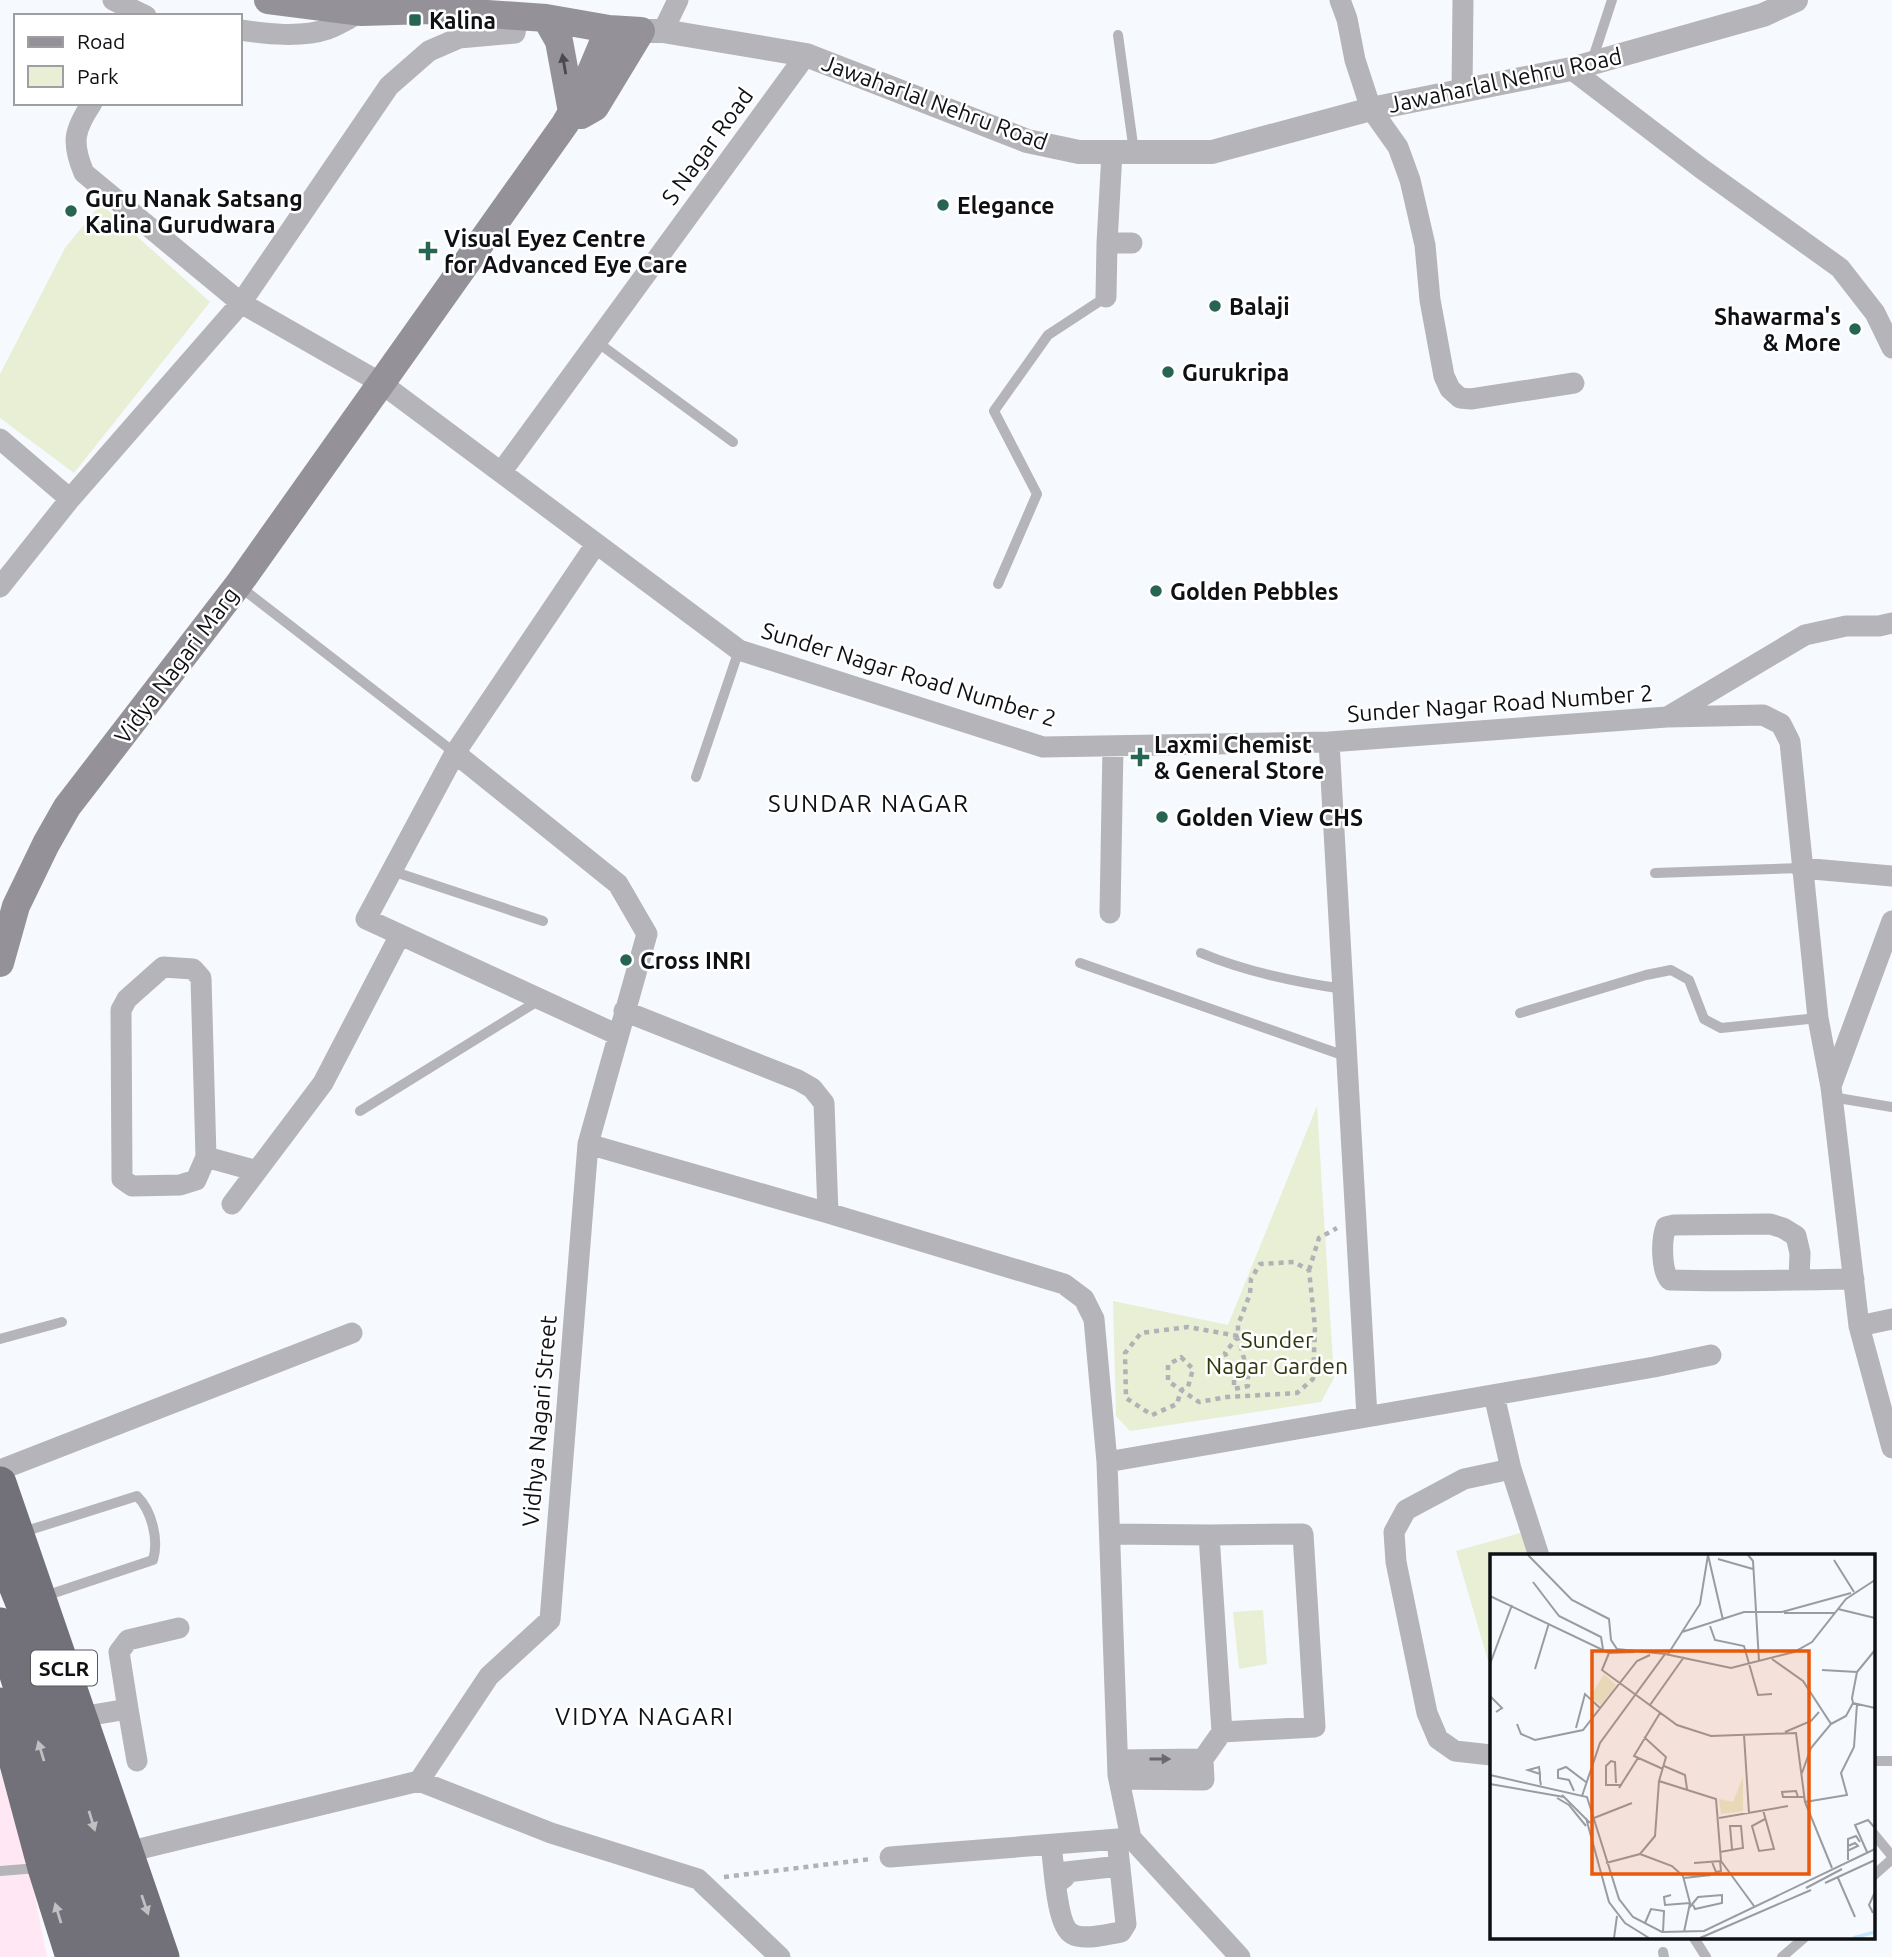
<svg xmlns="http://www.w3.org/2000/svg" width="1892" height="1957" viewBox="0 0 1892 1957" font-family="Ubuntu,sans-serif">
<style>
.education{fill:#ffe7f3}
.green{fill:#e8efd5}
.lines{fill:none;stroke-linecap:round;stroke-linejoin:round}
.path{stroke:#b0b2b6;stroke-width:4.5;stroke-dasharray:5 5;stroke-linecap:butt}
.service{stroke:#b5b4b8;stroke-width:10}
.minor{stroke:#b5b4b8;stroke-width:21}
.tertiary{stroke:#b5b4b8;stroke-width:24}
.secondary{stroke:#949298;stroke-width:28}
.trunk{stroke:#727078;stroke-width:33}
.trunk-bridge{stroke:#727078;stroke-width:33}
.oneway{fill:#4b4a4f}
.oneway2{fill:#c0bfc2}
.oneway3{fill:#6a6a6e}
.poi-dot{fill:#276552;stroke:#fff;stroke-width:2.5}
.labels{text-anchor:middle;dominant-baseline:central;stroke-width:5;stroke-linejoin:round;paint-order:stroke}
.shield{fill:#fff;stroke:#57585a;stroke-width:2}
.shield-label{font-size:21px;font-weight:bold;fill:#0f1013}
.poi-label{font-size:23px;font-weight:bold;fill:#0f1013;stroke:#fff;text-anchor:start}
.street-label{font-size:23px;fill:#0f1013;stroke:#fff}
.park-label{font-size:23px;fill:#30370d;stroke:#fff}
.neighbourhood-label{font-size:24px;letter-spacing:2px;fill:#0f1013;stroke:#fff}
.inset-river{fill:none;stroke:#c5e6ff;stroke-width:3.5}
.inset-road{fill:none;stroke:#9a9ca0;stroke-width:2}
.view{fill:#e8590c;fill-opacity:0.15;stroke:#e8590c;stroke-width:3.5}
.inset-edge{fill:none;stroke:#0f1013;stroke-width:3.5}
</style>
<rect width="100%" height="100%" fill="#f6f9fe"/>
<path class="education" d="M0,1771L29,1868L47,1957H0Z"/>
<path class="green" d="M101,204L210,302L74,473L0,418V374L65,248Z
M1317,1106L1334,1378L1321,1402L1130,1431L1116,1416L1113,1301L1228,1325Z
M1524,1532L1531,1556H1491V1671L1456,1551Z
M1263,1610L1267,1664L1239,1669L1233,1612Z"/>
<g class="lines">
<path class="path" d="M1309,1270L1319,1238L1337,1228
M1238,1336L1188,1327L1141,1333L1125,1353L1126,1398L1152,1415L1177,1404L1181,1390L1199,1402L1227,1397L1297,1393L1313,1379L1315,1327L1309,1270L1294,1262L1260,1264L1251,1279L1250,1294L1238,1325V1336L1248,1374V1386L1234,1389V1375L1225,1353L1238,1336
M1181,1357L1193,1369L1188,1387L1181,1390L1168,1381V1365Z
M724,1877L871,1859"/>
<path class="service" d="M1118,35L1134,152
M1592,61L1612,0
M597,342L733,442
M998,584L1037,494L994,411L1048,335L1106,297
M239,586L455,753
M696,777L739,650
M392,871L543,921
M1655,873L1801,868
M1201,953C1246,972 1295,982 1344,989
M1080,963L1348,1057
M1520,1013L1646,975L1671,970L1689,980L1704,1019L1721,1028L1818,1018
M1832,1097L1892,1107
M360,1111L541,999
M0,1339L62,1322
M20,1533L137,1496C152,1511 159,1540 153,1560L42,1597
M1873,1761H1892
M1873,1833L1892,1856
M0,1871L38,1868
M1873,1876L1892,1859
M1694,1938L1706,1957
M1663,1952L1664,1957
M1782,1957L1804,1938"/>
<path class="minor" d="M113,0L146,16
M1340,0L1347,19L1355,60L1371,109L1398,147L1410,180L1425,245L1430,300L1444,376L1450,389L1460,398L1471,399L1574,383
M240,30C267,34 301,38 328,29C339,25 351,17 362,12
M663,31L678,0
M1571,69L1702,169L1840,268L1875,313L1892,348
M1462,91L1463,0
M92,103C74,130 71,142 84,173L241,303L381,383L739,650L1043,747L1329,742L1667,717L1763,715L1781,724L1790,742L1818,1018L1831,1087L1859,1326L1892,1448
M1107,243L1112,152
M1106,297L1107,243H1132
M0,439L70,499
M502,471L806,55
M596,544L455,753L366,919L618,1035
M0,587L70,499L241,303L389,86L429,51L459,38L515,33L518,16
M1669,716L1805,635L1846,626H1879L1892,623
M1329,742L1367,1417
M455,753L618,884L647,934L588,1144L828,1213L1064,1284L1084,1299L1094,1319L1107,1462L1118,1775L1131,1838L1240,1957
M1801,868L1892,876
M1110,913L1113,746
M624,1011L798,1080L812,1088L824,1103L828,1213
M1831,1086L1892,921
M206,1157L201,978L193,969L163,967L127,999L121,1010L122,1179L132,1186L180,1185L196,1180L206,1157L257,1171
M232,1204L323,1083L400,935
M1799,1280L1800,1253L1796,1236L1783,1228L1770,1224L1674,1225L1666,1227C1661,1240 1661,1271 1670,1280C1731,1282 1792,1280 1854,1279
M1859,1326L1892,1319
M1494,1395L1511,1469L1539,1556
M1107,1462L1654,1367L1711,1355
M0,1470L352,1333
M1110,1534L1209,1535
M128,1709L137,1761
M80,1717L128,1709L119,1652L128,1640L179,1628
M1491,1755L1455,1751L1438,1739L1427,1713L1396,1562L1394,1532L1406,1510L1464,1479L1511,1469
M1118,1760L1203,1759
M1119,1779L1204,1780L1203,1759L1222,1732L1315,1727L1303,1534L1209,1535L1222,1732
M419,1781L551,1833L698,1879L780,1957
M1051,1845C1054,1863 1056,1926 1072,1934C1085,1941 1107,1934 1121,1932L1126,1924L1117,1840
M115,1855L419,1781L489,1676L550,1620L588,1144
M890,1857L1131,1838
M1056,1884L1065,1877L1066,1872L1120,1866"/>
<path class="tertiary" d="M641,31H663L806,55L1027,141L1079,152H1212L1371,109L1571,69L1763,15L1796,0"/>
<path class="secondary" d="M268,0L362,12L429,10L546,18L609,29L641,31L595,107L581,115
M546,18L559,41L572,112
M0,963L16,906L46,844L67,807L238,585L565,124L580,98L609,29"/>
<path class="trunk" d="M0,1483L163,1957
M0,1704L44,1868L72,1957"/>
<path class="trunk-bridge" d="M0,1548L33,1631L134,1957
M0,1624L104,1957"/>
</g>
<defs><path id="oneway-solid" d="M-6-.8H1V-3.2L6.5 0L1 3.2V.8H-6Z" transform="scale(1.75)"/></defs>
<use class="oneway" href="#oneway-solid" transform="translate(564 64) rotate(-100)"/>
<g class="oneway2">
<use href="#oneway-solid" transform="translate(41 1751) rotate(-107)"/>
<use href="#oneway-solid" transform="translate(92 1821) rotate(73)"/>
<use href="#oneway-solid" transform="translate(145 1905) rotate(71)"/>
<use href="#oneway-solid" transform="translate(58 1913) rotate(-107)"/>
</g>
<use class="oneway3" href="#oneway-solid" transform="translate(1160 1759)"/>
<g class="poi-dot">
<rect x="408" y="13" width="14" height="14" rx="3.5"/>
<circle cx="943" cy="205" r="7"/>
<circle cx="71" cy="211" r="7"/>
<path d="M424.5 240.5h7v7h7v7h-7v7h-7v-7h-7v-7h7z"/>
<circle cx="1215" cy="306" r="7"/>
<circle cx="1855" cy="329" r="7"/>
<circle cx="1168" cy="372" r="7"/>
<circle cx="1156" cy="591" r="7"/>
<path d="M1136.5 746.5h7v7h7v7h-7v7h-7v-7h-7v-7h7z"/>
<circle cx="1162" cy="817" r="7"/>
<circle cx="626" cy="960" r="7"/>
</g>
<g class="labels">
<rect class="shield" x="31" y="1650.5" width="66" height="35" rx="5"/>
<g class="shield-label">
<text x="64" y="1668">SCLR</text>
</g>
<g class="poi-label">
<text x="429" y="20">Kalina</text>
<text x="85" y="198">Guru Nanak Satsang<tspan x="85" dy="26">Kalina Gurudwara</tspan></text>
<text x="957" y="205">Elegance</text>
<text x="444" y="238">Visual Eyez Centre<tspan x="444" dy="26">for Advanced Eye Care</tspan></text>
<text x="1229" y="306">Balaji</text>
<text x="1841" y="316" text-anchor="end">Shawarma's<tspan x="1841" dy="26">&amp; More</tspan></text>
<text x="1182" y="372">Gurukripa</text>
<text x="1170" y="591">Golden Pebbles</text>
<text x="1154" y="744">Laxmi Chemist<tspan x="1154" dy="26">&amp; General Store</tspan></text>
<text x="1176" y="817">Golden View CHS</text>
<text x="640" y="960">Cross INRI</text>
</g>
<g class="street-label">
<text transform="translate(1505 80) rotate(-12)">Jawaharlal Nehru Road</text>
<text transform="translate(935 102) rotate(20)">Jawaharlal Nehru Road</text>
<text transform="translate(707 146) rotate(-54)">S Nagar Road</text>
<text transform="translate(176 665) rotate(-53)">Vidya Nagari Marg</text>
<text transform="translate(909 674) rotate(17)">Sunder Nagar Road Number 2</text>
<text transform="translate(1500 703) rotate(-4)">Sunder Nagar Road Number 2</text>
<text transform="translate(539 1421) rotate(-85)">Vidhya Nagari Street</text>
</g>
<g class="park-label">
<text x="1277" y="1339">Sunder<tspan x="1277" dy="26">Nagar Garden</tspan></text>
</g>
<g class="neighbourhood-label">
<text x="869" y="803">SUNDAR NAGAR</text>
<text x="645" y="1716">VIDYA NAGARI</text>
</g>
</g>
<g transform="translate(1490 1554)">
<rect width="385" height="385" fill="#f6f9fe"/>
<path d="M114,120L126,131L111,151L100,143ZM253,223V257L231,260L229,245L243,248Z" fill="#e8efd5"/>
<path class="inset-river" d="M363,384L385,378"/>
<path class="inset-road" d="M38,1L82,46L119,65L121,86L127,95L175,100L110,189L92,242M218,1L233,66M258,1L263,7L269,107M228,5L263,15M344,6L364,38M43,28L69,62L111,83L113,95M0,42L119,99L144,98M348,55L385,64M294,59H345M220,72L225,86L254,92L268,141L282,140M192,78L254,58H292L361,39M385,96L367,118L362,144L363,149L385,154M119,99L112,116L187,171L221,182L306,179L315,248L342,314M175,100L241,114L304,98L322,88L356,45L385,26M178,100L210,50L218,1M282,105L313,127L341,170L321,194L312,219M0,110L22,51M45,115L59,69M332,116L367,118M0,142L12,154L6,158M160,151L194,103M170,159L144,202L173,215M27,170L31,180L45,186L93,176L147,107L160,101M341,170L356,162L363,149M86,174L95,140L110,154M295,178L321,167L329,158M254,181L259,259M154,183L176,203L169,227L226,245L231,307L264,352M174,212L195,221L197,235M50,220L38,216L49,213L50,220V226L51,231M0,221L97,243L129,345L143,363L172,378L214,377L385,295M126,229L125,208L121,207L116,212V231H132M0,230L74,243M129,234L148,204M84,237L79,226L68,224V216L76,213L96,228M72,241L100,269M308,243L306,237L292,238L293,243H314M67,244L79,251L96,272M315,248L357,241L351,219L364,193L367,150M273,256L284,295L269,297L262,272L275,265M96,264L119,348L135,369L159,384M104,264L142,249M229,264L298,252M357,297L368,292L365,289L358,292M230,298L253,294L251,272H240L242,295M377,298L365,271L378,266L385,274M150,300L182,312L193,322L200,349L194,378M358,306V285L366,282L370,288M222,308L226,318L231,317L230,307M116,309L150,300L165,282L169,227M204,309L231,307M194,324L221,321M348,324L365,363M335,329L385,306M316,334L352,315M181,341L174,343L175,351L200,349M199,354L208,343L232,341V349L205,355L203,351M383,359L379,351L385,338M155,369L161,355L174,357L173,378M124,384L127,362M210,384L321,336"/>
<path class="view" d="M102,97H319V320H102Z"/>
<rect width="385" height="385" class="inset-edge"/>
</g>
<rect x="14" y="14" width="228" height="91" fill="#ffffff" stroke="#9f9fa1" stroke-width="2"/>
<rect x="28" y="37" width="35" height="10" fill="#949298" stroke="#9f9fa1" stroke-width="2"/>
<text x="77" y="49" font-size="21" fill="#0f1013">Road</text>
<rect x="28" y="66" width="35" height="21" fill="#e8efd5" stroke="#9f9fa1" stroke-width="2"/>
<text x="77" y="84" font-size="21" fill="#0f1013">Park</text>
</svg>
